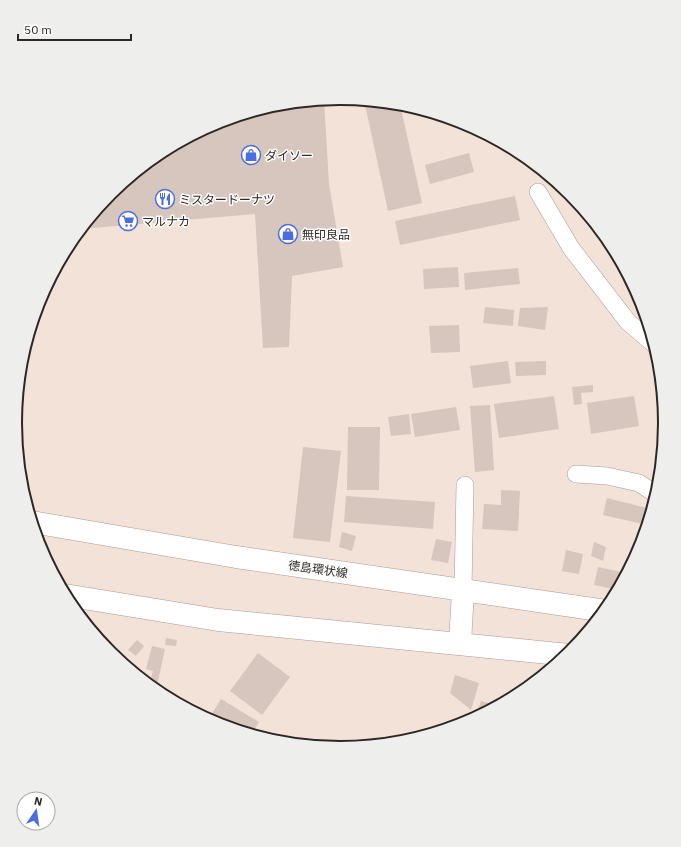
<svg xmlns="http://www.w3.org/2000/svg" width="681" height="847" viewBox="0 0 681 847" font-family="'IBM Plex Sans','Noto Sans JP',sans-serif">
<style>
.building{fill:#d6c6bd}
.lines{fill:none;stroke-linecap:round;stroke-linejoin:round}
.minor-casing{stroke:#aa9a91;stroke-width:18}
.primary-casing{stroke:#aa9a91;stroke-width:23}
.minor{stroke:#fff;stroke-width:17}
.primary{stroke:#fff;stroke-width:22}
.labels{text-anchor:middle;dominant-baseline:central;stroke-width:3;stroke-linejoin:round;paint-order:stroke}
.poi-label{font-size:12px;fill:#2e2824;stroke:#fff;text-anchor:start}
.street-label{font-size:12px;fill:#2e2824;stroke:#fff}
.rim{fill:none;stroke:#2e2824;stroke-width:2}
</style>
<rect width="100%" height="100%" fill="#f3e2d8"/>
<path class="building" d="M324,100L329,184L343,267L292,276L289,347L263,348L255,214L81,229L111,193L160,153L216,123L277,104Z
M364,100L400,104L422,203L388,211Z
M469,153L474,172L430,184L425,165Z
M515,196L520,220L400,245L395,221Z
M458,267L459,287L424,289L423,269Z
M518,268L520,284L465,290L464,273Z
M629,279H631L639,294L632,295Z
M485,307L514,310L513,326L483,323Z
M548,307L545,330L518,326L520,308Z
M459,325L460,352L431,353L429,326Z
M508,361L511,383L473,388L470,366Z
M546,361V375L516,376L515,362Z
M593,385V392L581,393L582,404L574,405L572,387Z
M554,396L559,429L499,438L494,404Z
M634,396L639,426L591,434L587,403Z
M490,405L494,470L475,472L470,406Z
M456,407L460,430L415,437L411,414Z
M409,414L411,434L391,436L388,417Z
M348,427H380L379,490H347Z
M303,447L341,451L330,542L293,538Z
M501,490L520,491L518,531L482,529L484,504L501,505Z
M346,496L435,502L433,529L344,522Z
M607,498L651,509L647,525L603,515Z
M342,532L356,536L352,551L339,547Z
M436,539L452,542L448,563L431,560Z
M594,542L606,547L603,561L591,556Z
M566,550L583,554L579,574L562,571Z
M598,567L621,572L618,590L594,585Z
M166,638L177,640L176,646L165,645Z
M137,640L144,646L136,656L128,650Z
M152,646L165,649L157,686L151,678L153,671L146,669Z
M258,653L290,677L262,715L230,691Z
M455,675L479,683L471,710L450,693Z
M526,685L531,686L524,692Z
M221,699L259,722L251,735L208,720Z
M481,701L500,706L479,717L476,715Z"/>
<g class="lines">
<g class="minor-casing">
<path id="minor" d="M538,192L571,248L628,322L655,345
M576,474L607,476L639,483L657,495
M463,591L465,485"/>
</g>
<g class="primary-casing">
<path id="primary" d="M32,522L236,557L606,611
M65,595L218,620L569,655
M460,643L463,591"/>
</g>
<use href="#minor" class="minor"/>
<use href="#primary" class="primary"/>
</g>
<defs>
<g id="shop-ring" transform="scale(1)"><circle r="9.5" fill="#fff" stroke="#4c6de1" stroke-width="1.5"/><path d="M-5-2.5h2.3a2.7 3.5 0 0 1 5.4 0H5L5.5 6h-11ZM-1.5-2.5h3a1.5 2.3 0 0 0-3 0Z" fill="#4c6de1"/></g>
<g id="restaurant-ring" transform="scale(1)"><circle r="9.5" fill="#fff" stroke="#4c6de1" stroke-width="1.5"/><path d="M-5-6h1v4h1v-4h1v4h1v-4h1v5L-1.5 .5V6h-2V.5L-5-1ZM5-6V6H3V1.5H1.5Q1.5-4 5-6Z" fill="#4c6de1"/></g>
<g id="supermarket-ring" transform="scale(1)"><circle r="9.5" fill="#fff" stroke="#4c6de1" stroke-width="1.5"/><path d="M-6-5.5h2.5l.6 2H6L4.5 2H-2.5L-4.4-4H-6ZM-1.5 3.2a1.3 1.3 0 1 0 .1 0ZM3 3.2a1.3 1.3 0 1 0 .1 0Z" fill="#4c6de1"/></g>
</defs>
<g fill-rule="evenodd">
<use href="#shop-ring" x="251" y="155"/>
<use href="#restaurant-ring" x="165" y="199"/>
<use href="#supermarket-ring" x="128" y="221"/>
<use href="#shop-ring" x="288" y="234"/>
</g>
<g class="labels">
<g class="poi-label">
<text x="265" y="155">ダイソー</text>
<text x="179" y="199">ミスタードーナツ</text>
<text x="142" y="221">マルナカ</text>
<text x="302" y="234">無印良品</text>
</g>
<g class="street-label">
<text transform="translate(318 569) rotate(8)">徳島環状線</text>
</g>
</g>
<path d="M0 0H681V847H0ZM22 423a318 318 0 1 1 636 0a318 318 0 1 1-636 0Z" fill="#eeeeed" fill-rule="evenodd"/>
<path class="rim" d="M22 423a318 318 0 1 1 636 0a318 318 0 1 1-636 0Z"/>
<g transform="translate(36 811) rotate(13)"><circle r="19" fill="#ffffff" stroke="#aba9a7"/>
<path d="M0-3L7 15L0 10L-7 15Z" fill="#4c6de1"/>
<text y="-6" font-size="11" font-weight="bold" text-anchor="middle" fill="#2e2824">N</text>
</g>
<path d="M18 34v6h113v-6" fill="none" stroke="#2e2824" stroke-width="2"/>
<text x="24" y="34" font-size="12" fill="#2e2824" stroke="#ffffff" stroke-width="3" paint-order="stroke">50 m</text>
</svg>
